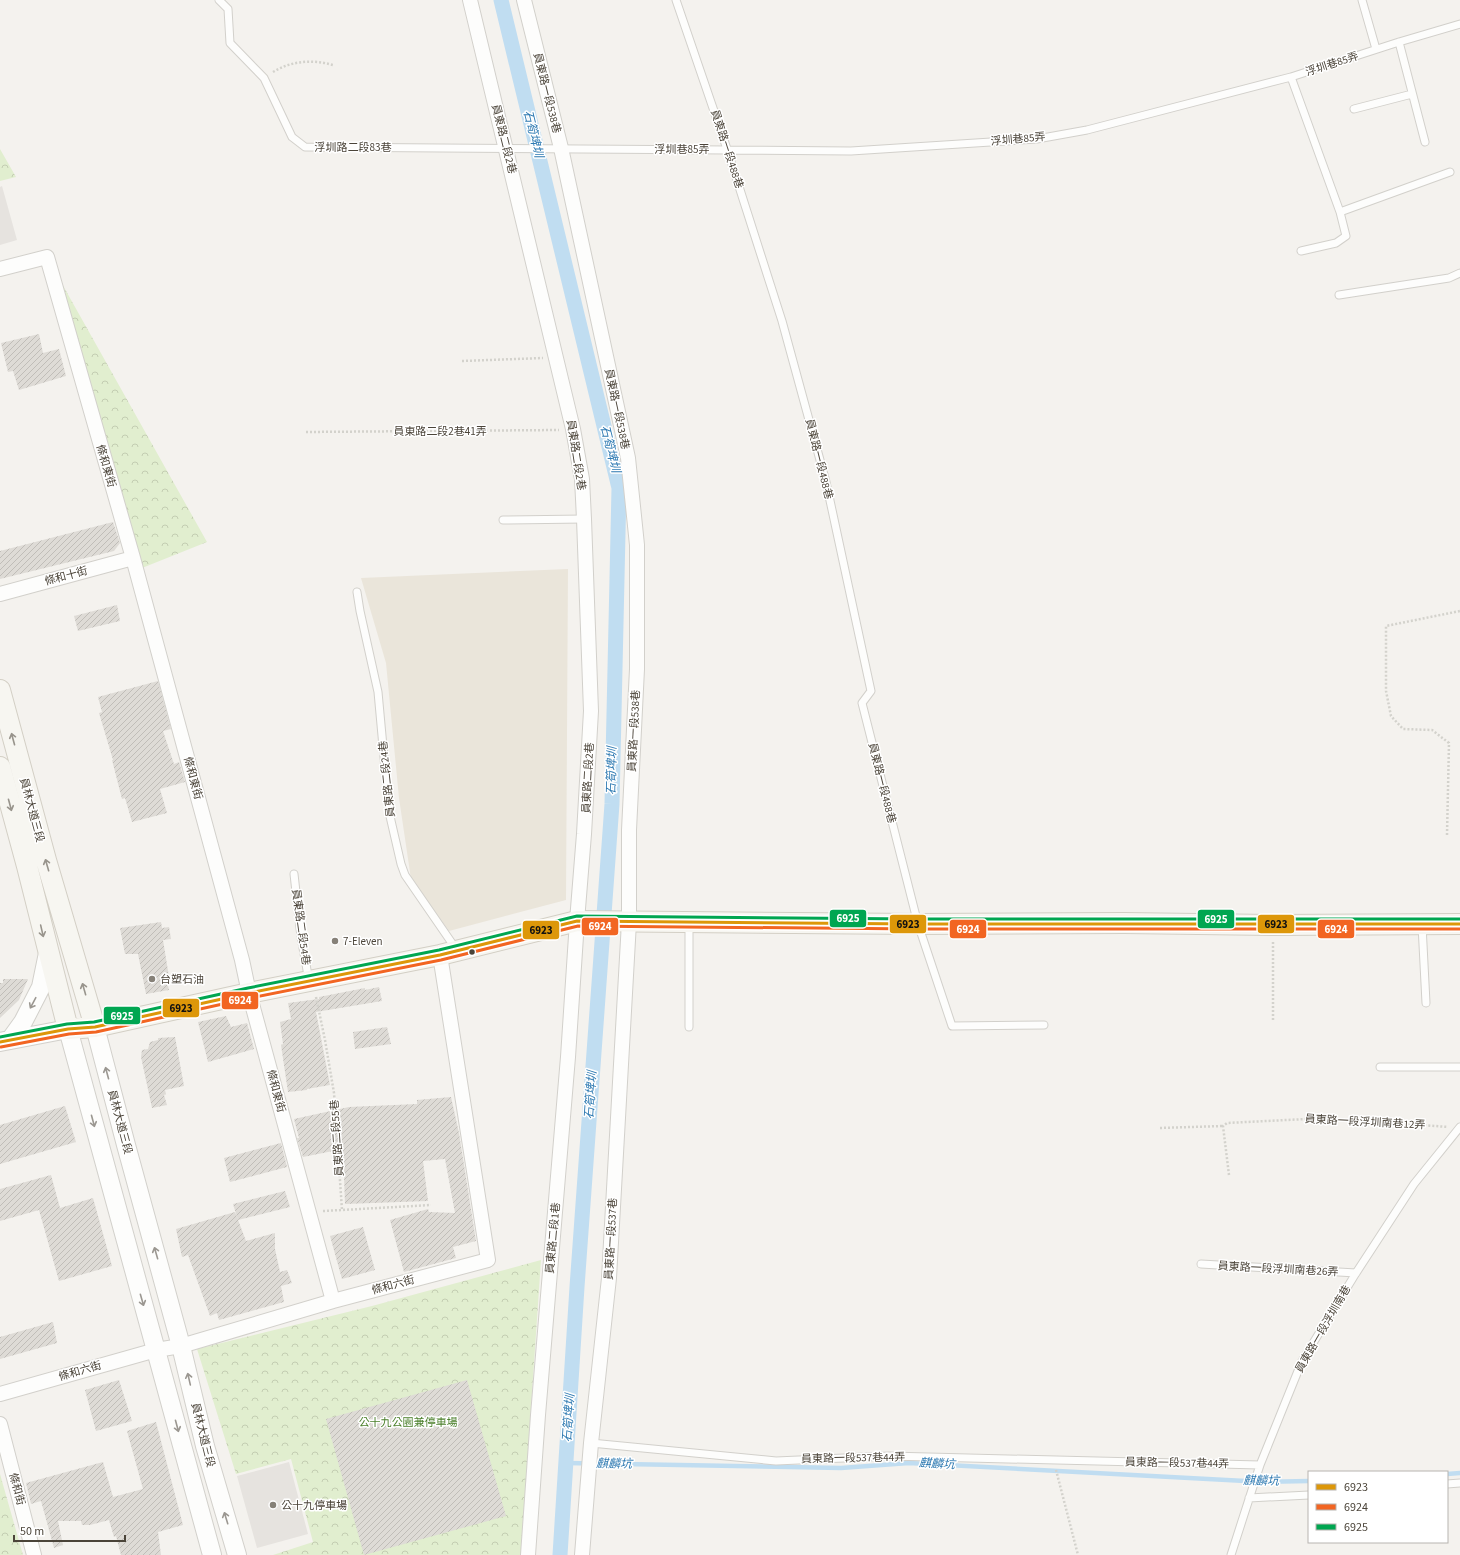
<svg xmlns="http://www.w3.org/2000/svg" width="1460" height="1555" viewBox="0 0 1460 1555" font-family="'Source Sans 3','Noto Sans TC',sans-serif">
<style>
.education{fill:#eae5da}
.park{fill:url(#park-crowns)}
.parking{fill:#e6e3df}
.lines{fill:none;stroke-linecap:round;stroke-linejoin:round}
.stream{stroke:#c0ddf1;stroke-width:4.5}
.canal{stroke:#c0ddf1;stroke-width:15}
.building{fill:url(#building-hatch)}
.service-casing{stroke:#d2d0cb;stroke-width:9}
.minor-casing{stroke:#d2d0cb;stroke-width:16}
.tertiary-casing{stroke:#d2d0cb;stroke-width:20}
.secondary-casing{stroke:#d3cfc5;stroke-width:22}
.path{stroke:#d3d2cc;stroke-width:2.5;stroke-dasharray:2 2;stroke-linecap:butt}
.service{stroke:#fdfdfc;stroke-width:7}
.minor{stroke:#fdfdfc;stroke-width:14}
.tertiary{stroke:#fdfdfc;stroke-width:18}
.secondary{stroke:#f7f6f1;stroke-width:20}
.bus-1-casing{stroke:#fff;stroke-width:6}
.bus-2-casing{stroke:#fff;stroke-width:6}
.bus-3-casing{stroke:#fff;stroke-width:6}
.bus-1{stroke:#dd9709;stroke-width:3}
.bus-2{stroke:#f26522;stroke-width:3}
.bus-3{stroke:#00a651;stroke-width:3}
.oneway{stroke:#98948c}
.oneway2{stroke:#9b9791}
.poi-dot{fill:#868178;stroke:#fff;stroke-width:1.5}
.bus-dot{fill:#4b4439;stroke:#fff;stroke-width:1.5}
.labels{text-anchor:middle;dominant-baseline:central;stroke-width:3;stroke-linejoin:round;paint-order:stroke}
.street-label{font-size:11px;fill:#4b4439;stroke:#fff}
.poi-label{font-size:11px;fill:#4b4439;stroke:#fff;text-anchor:start}
.park-label{font-size:11px;fill:#4a7f2a;stroke:#fff}
.water-label{font-size:12px;font-style:italic;fill:#2e7ab2;stroke:#fff}
.line-badge{stroke:#fff;stroke-width:1.5}
.badge-label{font-size:11px;text-anchor:middle;font-weight:bold;fill:#fff}
.pale-badge-label{font-size:11px;text-anchor:middle;font-weight:bold;fill:#111}
</style>
<defs>
<pattern id="park-crowns" width="20" height="18" patternUnits="userSpaceOnUse"><rect width="20" height="18" fill="#e1eecf"/><path d="M2 6a3 3 0 1 1 6 0M12 15a3 3 0 1 1 6 0" fill="none" stroke="#c3cdb2"/></pattern>
<pattern id="building-hatch" width="6" height="6" patternUnits="userSpaceOnUse"><rect width="6" height="6" fill="#dedbd6"/><path d="M-1 1l2-2M0 6l6-6M5 7l2-2" fill="none" stroke="#c0bdb8"/></pattern>
</defs>
<rect width="100%" height="100%" fill="#f4f2ee"/>
<path class="education" d="M568,569L566,900L449,931L411,879L399,798L386,663L361,578Z"/>
<path class="park" d="M0,149L16,177L0,181Z
M52,266L207,542L142,568Z
M541,1260L521,1555H273L313,1542L291,1459L236,1474L197,1349L372,1306Z
M0,1474L23,1555H0Z"/>
<path class="parking" d="M2,186L17,240L0,245V187Z
M289,1462L308,1534L257,1548L237,1476Z"/>
<g class="lines">
<path class="stream" d="M566,1463L841,1468L909,1463L1264,1482L1309,1481
M1447,1474L1460,1473"/>
<path class="canal" d="M501,0L619,488L612,804L577,1287L560,1555"/>
</g>
<path class="building" d="M39,334L43,353L59,349L66,376L19,390L13,371L8,372L1,343Z
M113,522L120,543L114,551L0,579V551Z
M117,605L120,621L78,631L74,616Z
M158,681L171,729L163,731L174,764L179,762L185,782L160,789L167,813L132,822L125,798L122,799L112,760H113L99,713L102,712L98,697Z
M161,922L162,928L169,927L171,939L163,940L169,977H166L169,990L146,994L138,954H125L120,928Z
M3,979H28L19,1000L0,1018V983H3Z
M379,987L382,1001L316,1012L330,1085L307,1089V1090L288,1092L281,1045L283,1044L280,1022L291,1019L288,1003L319,999V997L365,988V990Z
M226,1016L231,1027L247,1023L254,1049L208,1062L198,1022Z
M387,1027L391,1044L355,1049L353,1032Z
M175,1037L184,1086L165,1090L166,1094L164,1095L167,1105L152,1108L141,1057L142,1050L148,1049L150,1042L158,1040V1038Z
M451,1097L459,1133L476,1241L453,1247L456,1258L404,1272L390,1220L428,1209L429,1212L455,1213L445,1159L423,1161L428,1201L345,1204L343,1149L303,1157L297,1138H299L294,1119L349,1107L417,1104V1100Z
M65,1106L76,1142L0,1164V1125Z
M281,1143L287,1167L230,1182L224,1158Z
M51,1175L60,1208L93,1198L112,1266L59,1281L39,1210L0,1221V1189Z
M285,1191L290,1207L238,1220L233,1204Z
M235,1212L246,1241L275,1233V1249L280,1272L287,1270L292,1283L281,1286L284,1302L219,1320L217,1313L210,1316L188,1255L182,1257L176,1229Z
M363,1227L375,1270L342,1279L330,1236Z
M53,1322L57,1343L0,1359V1337Z
M119,1380L132,1421L96,1431L85,1390Z
M467,1380L506,1516L364,1555L326,1419Z
M156,1422L183,1525L158,1532L161,1555H121L116,1536L114,1537L109,1520L90,1525H82L81,1521H58L63,1545L54,1548L41,1501L31,1504L26,1483L103,1462L113,1497L143,1489L127,1431Z"/>
<g class="lines">
<g class="service-casing">
<path id="service" d="M219,0L228,9L230,43L264,78L292,137L305,147L851,151L1037,139L1087,130L1291,77L1399,42L1460,24
M676,0L727,149L782,321L826,482L871,691L862,703L918,924L952,1026L1044,1025
M1362,0L1376,49
M1399,42L1425,142
M1291,77L1340,212L1346,236L1336,243L1301,251
M1354,109L1412,94
M1340,212L1450,172
M1339,295L1449,278L1460,273
M503,520L584,519
M357,592L360,611L378,692L389,812L401,864L405,875L456,949
M294,874L301,937L309,981
M1422,925L1426,1003
M689,1027V923
M1380,1067H1460
M1201,1264L1356,1273
M591,1443L776,1461L889,1456L1260,1465
M1447,1484L1460,1483
M1249,1498L1309,1495
M1231,1555L1260,1465L1302,1361L1356,1273L1414,1184L1460,1127"/>
</g>
<g class="minor-casing">
<path id="minor" d="M470,0L573,429L582,479L584,519L591,711L584,834L577,921L568,1057L538,1415L528,1555
M524,0L561,148L628,458L637,545V669L629,830V922L609,1278L591,1443L582,1555
M0,269L47,257L133,558L242,960L249,993L333,1301
M0,594L133,558
M0,1394L156,1350L181,1346L333,1301L488,1260L440,955
M0,1424L34,1555"/>
</g>
<g class="tertiary-casing">
<path id="tertiary" d="M95,1027L126,1145L181,1346L205,1446L237,1555
M10,1040L23,1022L41,987L48,953
M0,1042L68,1029L212,1555"/>
</g>
<g class="secondary-casing">
<path id="secondary" d="M0,690L46,860L95,1027
M0,767L27,866L68,1029L95,1027L249,993L440,955L577,921L918,924L1124,923L1273,925L1460,924"/>
</g>
<path class="path" d="M273,72C291,61 312,59 333,65
M462,361L543,358
M306,432L559,430
M1447,835L1449,743L1432,730L1403,729L1391,716L1386,691V626L1460,611
M316,997L325,1040L334,1093L342,1210L431,1205
M1273,1020V941
M1160,1128L1223,1126
M1229,1175L1223,1126L1227,1123L1306,1119L1357,1120L1448,1127
M323,1211L342,1210
M1056,1470L1078,1555"/>
<use href="#service" class="service"/>
<use href="#minor" class="minor"/>
<use href="#tertiary" class="tertiary"/>
<use href="#secondary" class="secondary"/>
<g class="bus-1-casing">
<path id="bus-1" d="M0,1042L68,1029L95,1027L249,993L440,955L577,921L918,924H1460"/>
</g>
<g class="bus-2-casing">
<path id="bus-2" d="M1,1047L69,1034L96,1032L250,998L441,960L578,926L918,929H1460"/>
</g>
<g class="bus-3-casing">
<path id="bus-3" d="M0,1037L67,1024L94,1022L248,988L439,950L577,916L918,919H1460"/>
</g>
<use href="#bus-1" class="bus-1"/>
<use href="#bus-2" class="bus-2"/>
<use href="#bus-3" class="bus-3"/>
</g>
<defs><path id="oneway-shaft" d="M-6 0H5M1.5-3L5.5 0L1.5 3" fill="none" stroke-width="1.6" stroke-linecap="round" stroke-linejoin="round"/></defs>
<g class="oneway">
<use href="#oneway-shaft" transform="translate(13 739) rotate(-105)"/>
<use href="#oneway-shaft" transform="translate(10 805) rotate(75)"/>
<use href="#oneway-shaft" transform="translate(47 865) rotate(-106)"/>
<use href="#oneway-shaft" transform="translate(42 931) rotate(77)"/>
<use href="#oneway-shaft" transform="translate(84 989) rotate(-106)"/>
</g>
<g class="oneway2">
<use href="#oneway-shaft" transform="translate(33 1003) rotate(118)"/>
<use href="#oneway-shaft" transform="translate(107 1073) rotate(-105)"/>
<use href="#oneway-shaft" transform="translate(93 1121) rotate(75)"/>
<use href="#oneway-shaft" transform="translate(156 1253) rotate(-106)"/>
<use href="#oneway-shaft" transform="translate(142 1300) rotate(74)"/>
<use href="#oneway-shaft" transform="translate(189 1379) rotate(-103)"/>
<use href="#oneway-shaft" transform="translate(177 1426) rotate(75)"/>
<use href="#oneway-shaft" transform="translate(226 1518) rotate(-107)"/>
</g>
<g class="poi-dot">
<circle cx="335" cy="941" r="4"/>
<circle cx="152" cy="979" r="4"/>
<circle cx="273" cy="1505" r="4"/>
</g>
<circle class="bus-dot" cx="472" cy="952" r="3.5"/>
<g class="labels">
<g class="street-label">
<text transform="translate(1332 64) rotate(-18)">浮圳巷85弄</text>
<text transform="translate(547 93) rotate(76)">員東路一段538巷</text>
<text transform="translate(504 139) rotate(76)">員東路二段2巷</text>
<text transform="translate(1018 139) rotate(-5)">浮圳巷85弄</text>
<text x="353" y="147">浮圳路二段83巷</text>
<text x="682" y="149">浮圳巷85弄</text>
<text transform="translate(727 149) rotate(72)">員東路一段488巷</text>
<text transform="translate(617 409) rotate(78)">員東路一段538巷</text>
<text x="440" y="431">員東路二段2巷41弄</text>
<text transform="translate(576 455) rotate(81)">員東路二段2巷</text>
<text transform="translate(819 459) rotate(76)">員東路一段488巷</text>
<text transform="translate(106 466) rotate(74)">條和東街</text>
<text transform="translate(66 576) rotate(-15)">條和十街</text>
<text transform="translate(634 731) rotate(-87)">員東路一段538巷</text>
<text transform="translate(193 778) rotate(75)">條和東街</text>
<text transform="translate(588 778) rotate(-87)">員東路二段2巷</text>
<text transform="translate(387 779) rotate(-96)">員東路二段24巷</text>
<text transform="translate(882 783) rotate(76)">員東路一段488巷</text>
<text transform="translate(32 810) rotate(75)">員林大道三段</text>
<text transform="translate(301 927) rotate(82)">員東路二段54巷</text>
<text transform="translate(276 1091) rotate(75)">條和東街</text>
<text transform="translate(120 1122) rotate(75)">員林大道三段</text>
<text transform="translate(1365 1122) rotate(3)">員東路一段浮圳南巷12弄</text>
<text transform="translate(337 1138) rotate(-94)">員東路二段55巷</text>
<text transform="translate(553 1238) rotate(-85)">員東路二段1巷</text>
<text transform="translate(611 1239) rotate(-87)">員東路一段537巷</text>
<text transform="translate(1278 1269) rotate(3)">員東路一段浮圳南巷26弄</text>
<text transform="translate(393 1285) rotate(-15)">條和六街</text>
<text transform="translate(1323 1329) rotate(-60)">員東路一段浮圳南巷</text>
<text transform="translate(80 1371) rotate(-16)">條和六街</text>
<text transform="translate(203 1435) rotate(76)">員林大道三段</text>
<text transform="translate(853 1458) rotate(-1)">員東路一段537巷44弄</text>
<text transform="translate(1177 1463) rotate(1)">員東路一段537巷44弄</text>
<text transform="translate(17 1489) rotate(75)">條和街</text>
</g>
<g class="poi-label">
<text x="343" y="941">7-Eleven</text>
<text x="160" y="979">台塑石油</text>
<text x="281" y="1505">公十九停車場</text>
</g>
<g class="park-label">
<text x="408" y="1422">公十九公園兼停車場</text>
</g>
<g class="water-label">
<text transform="translate(533 134) rotate(76)">石筍埤圳</text>
<text transform="translate(610 449) rotate(76)">石筍埤圳</text>
<text transform="translate(612 771) rotate(-89)">石筍埤圳</text>
<text transform="translate(591 1095) rotate(-86)">石筍埤圳</text>
<text transform="translate(569 1418) rotate(-86)">石筍埤圳</text>
<text transform="translate(614 1464) rotate(1)">麒麟坑</text>
<text transform="translate(937 1464) rotate(3)">麒麟坑</text>
<text transform="translate(1261 1481) rotate(1)">麒麟坑</text>
</g>
</g>
<g class="line-badge">
<rect x="829" y="909" width="38" height="19" rx="4" fill="#00a651"/>
<rect x="1197" y="909" width="38" height="20" rx="4" fill="#00a651"/>
<rect x="889" y="914" width="38" height="20" rx="4" fill="#dd9709"/>
<rect x="1257" y="914" width="38" height="20" rx="4" fill="#dd9709"/>
<rect x="581" y="917" width="38" height="19" rx="4" fill="#f26522"/>
<rect x="949" y="919" width="38" height="20" rx="4" fill="#f26522"/>
<rect x="1317" y="919" width="38" height="20" rx="4" fill="#f26522"/>
<rect x="522" y="920" width="38" height="20" rx="4" fill="#dd9709"/>
<rect x="221" y="991" width="38" height="19" rx="4" fill="#f26522"/>
<rect x="162" y="998" width="38" height="20" rx="4" fill="#dd9709"/>
<rect x="103" y="1006" width="38" height="19" rx="4" fill="#00a651"/>
</g>
<g class="badge-label">
<text x="848" y="922">6925</text>
<text x="1216" y="923">6925</text>
<text x="600" y="930">6924</text>
<text x="968" y="933">6924</text>
<text x="1336" y="933">6924</text>
<text x="240" y="1004">6924</text>
<text x="122" y="1020">6925</text>
</g>
<g class="pale-badge-label">
<text x="908" y="928">6923</text>
<text x="1276" y="928">6923</text>
<text x="541" y="934">6923</text>
<text x="181" y="1012">6923</text>
</g>
<rect x="1308" y="1471" width="140" height="72" fill="#ffffff" stroke="#b7b4b0"/>
<rect x="1316" y="1484" width="20" height="6" fill="#dd9709" stroke="#b7b4b0"/>
<text x="1344" y="1491" font-size="12" fill="#4b4439">6923</text>
<rect x="1316" y="1504" width="20" height="6" fill="#f26522" stroke="#b7b4b0"/>
<text x="1344" y="1511" font-size="12" fill="#4b4439">6924</text>
<rect x="1316" y="1524" width="20" height="6" fill="#00a651" stroke="#b7b4b0"/>
<text x="1344" y="1531" font-size="12" fill="#4b4439">6925</text>
<path d="M14 1535v6h111v-6" fill="none" stroke="#4b4439" stroke-width="2"/>
<text x="20" y="1535" font-size="12" fill="#4b4439" stroke="#ffffff" stroke-width="3" paint-order="stroke">50 m</text>
</svg>
